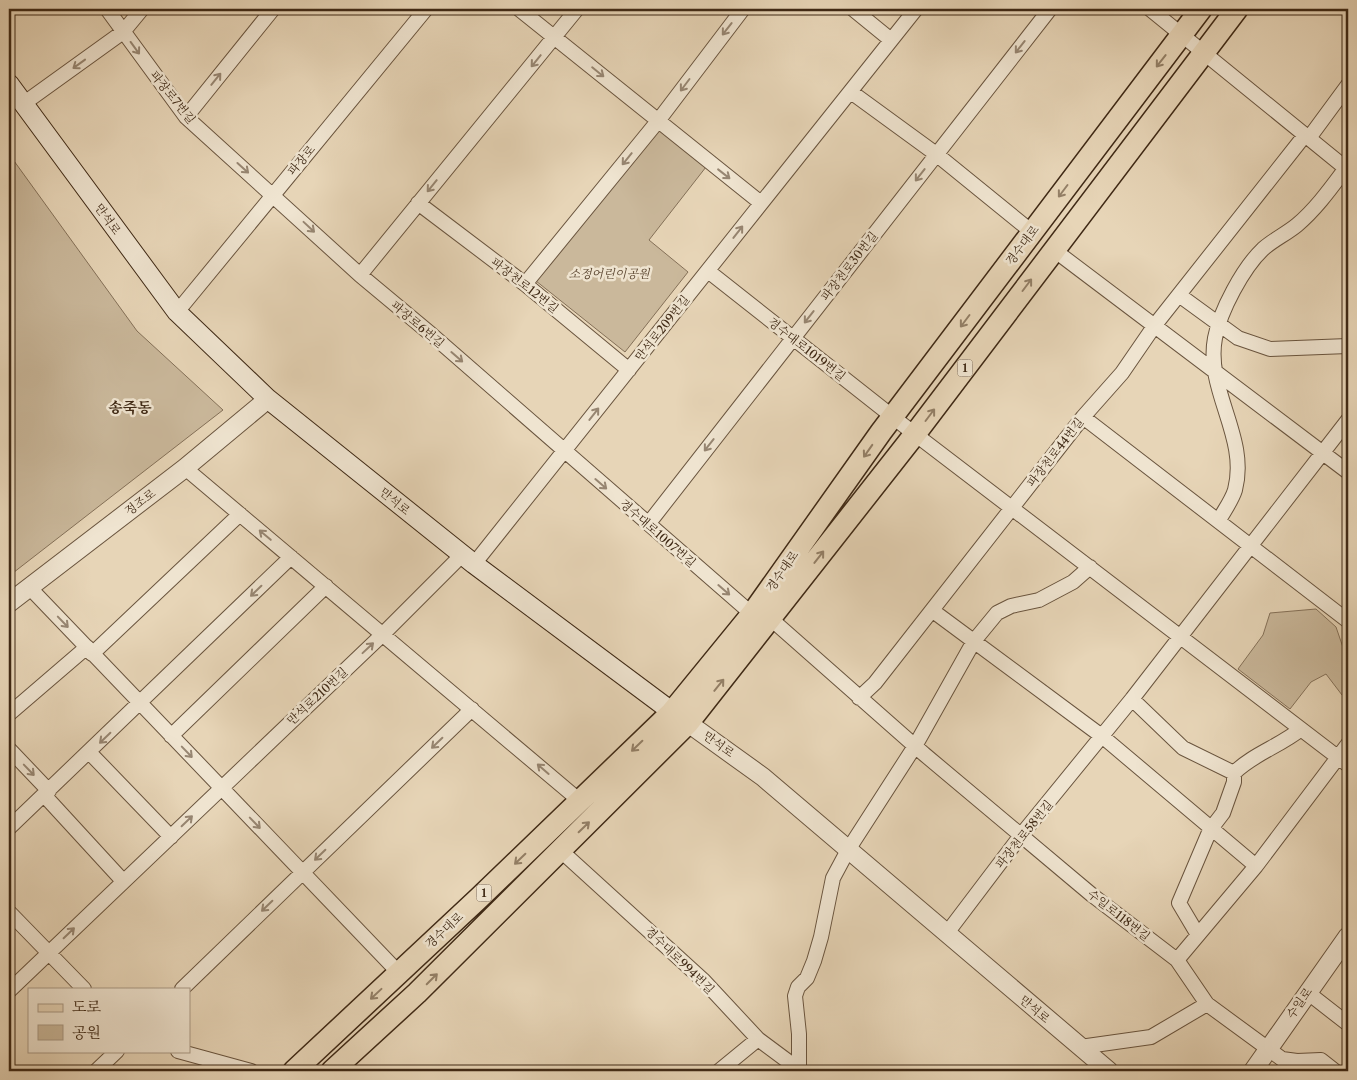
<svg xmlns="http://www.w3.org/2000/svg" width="1357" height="1080" viewBox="0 0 1357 1080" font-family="'Libre Caslon Text','Noto Serif KR',serif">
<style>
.green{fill:#cab89b;stroke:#847058}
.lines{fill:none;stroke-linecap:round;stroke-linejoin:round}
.minor-casing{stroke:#69543e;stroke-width:16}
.tertiary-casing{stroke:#69543e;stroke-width:20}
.secondary-casing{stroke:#3f2915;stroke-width:21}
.primary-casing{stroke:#3f2915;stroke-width:24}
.minor{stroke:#efe4d0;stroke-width:14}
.tertiary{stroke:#efe4d0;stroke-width:18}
.secondary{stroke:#efe4d0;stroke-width:19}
.primary{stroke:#e7d5b7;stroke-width:21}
.oneway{stroke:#978672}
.oneway2{stroke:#937f66}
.labels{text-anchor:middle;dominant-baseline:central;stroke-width:5;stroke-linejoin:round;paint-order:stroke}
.shield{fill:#efe4d0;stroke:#74614d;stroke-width:1}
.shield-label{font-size:11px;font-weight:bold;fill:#3f2915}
.street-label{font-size:12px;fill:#3f2915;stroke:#efe4d0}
.park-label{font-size:12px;font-style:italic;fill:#5b4630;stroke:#efe4d0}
.quarter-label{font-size:15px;font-weight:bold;fill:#3f2915;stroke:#efe4d0}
</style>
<rect width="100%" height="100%" fill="#e7d5b7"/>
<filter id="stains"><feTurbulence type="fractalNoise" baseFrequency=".004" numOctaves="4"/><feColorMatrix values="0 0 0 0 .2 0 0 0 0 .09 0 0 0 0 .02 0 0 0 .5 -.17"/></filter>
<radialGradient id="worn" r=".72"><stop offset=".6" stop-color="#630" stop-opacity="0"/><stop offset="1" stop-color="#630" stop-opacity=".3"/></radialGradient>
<path class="green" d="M656,127L706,167L649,240L688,272L625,352L536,281Z
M9,154L137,331L223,410L9,576Z
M1316,609L1336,627L1348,662V692L1342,695L1326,674L1311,682L1290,709L1238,669L1263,635L1270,613Z"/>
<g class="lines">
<g class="minor-casing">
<path id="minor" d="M107,9L186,117L360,275L432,335L752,614
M519,9L761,203
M853,9L891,40
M1150,9L1348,170
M851,92L936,154L1032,232
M23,104L123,32L142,9
M186,117L273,9
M1309,138L1348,85
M418,203L525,284L629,370
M1054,250L1348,472
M708,271L907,428L1348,765
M360,275L577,9
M525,284L658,121L743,9
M1179,295L1238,338L1270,349L1348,346
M177,312L426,9
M1083,417L1348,621
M185,468L580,801
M1219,520C1224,511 1232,500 1235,490C1249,437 1205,390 1215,338C1220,311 1243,268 1263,249C1273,240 1286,234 1297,225C1316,209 1331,188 1346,168
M649,523L1050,9
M474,564L916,9
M29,587L399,973
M933,611L1103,737L1256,866
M771,619L924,754L1092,895L1177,960L1207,1004L1282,1059L1297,1061L1321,1060L1335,1071
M92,654L240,514
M859,698L875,683L1083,417L1122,373L1155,325L1305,135
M1132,699L1183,748L1234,773
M9,714L87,647
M171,736L326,586
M9,749L49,791
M89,752L171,837
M44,795L123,881
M9,828L291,557
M560,850L704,981L758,1039L801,1071
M9,912L84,989
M947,933L1022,834L1132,699L1348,420
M1198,935L1179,903L1210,830L1223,813L1234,782V773C1253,754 1280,746 1301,729
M1177,960L1256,866L1348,744
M182,989L472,709
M9,991L382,635L462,555
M1307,992L1348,1024
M1080,1047L1151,1037L1207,1004
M178,1051L251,1071
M799,1070V1034L795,996L798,987L807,978L814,961L821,937L833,878L848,850L915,746L974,641L997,613L1011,606L1039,600L1073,582L1090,567
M96,1071L117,1051
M719,1071L758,1039"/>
</g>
<g class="tertiary-casing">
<path id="tertiary" d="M9,603L185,468L268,399
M688,723L763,777L1109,1071
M1253,1071L1348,936"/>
</g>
<g class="secondary-casing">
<path id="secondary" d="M9,84L177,312L268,399L474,564L683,720"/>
</g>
<g class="primary-casing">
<path id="primary" d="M294,1071L479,898L672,712L752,614L881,432L1201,9
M332,1071L417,993L688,723L915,434L1237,9"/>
</g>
<use href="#minor" class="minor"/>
<use href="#tertiary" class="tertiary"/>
<use href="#secondary" class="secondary"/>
<use href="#primary" class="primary"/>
</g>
<defs><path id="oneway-shaft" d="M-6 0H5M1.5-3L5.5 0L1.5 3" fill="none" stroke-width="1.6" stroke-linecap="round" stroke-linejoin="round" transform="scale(1.25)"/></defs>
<g class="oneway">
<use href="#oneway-shaft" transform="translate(727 29) rotate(128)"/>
<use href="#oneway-shaft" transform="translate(1020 47) rotate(128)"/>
<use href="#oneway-shaft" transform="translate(135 48) rotate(54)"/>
<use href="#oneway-shaft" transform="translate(536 61) rotate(129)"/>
<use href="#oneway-shaft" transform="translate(79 64) rotate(144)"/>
<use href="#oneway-shaft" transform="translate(598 72) rotate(39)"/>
<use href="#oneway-shaft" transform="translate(216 79) rotate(-51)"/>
<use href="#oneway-shaft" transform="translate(685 85) rotate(127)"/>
<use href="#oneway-shaft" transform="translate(627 159) rotate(129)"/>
<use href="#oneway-shaft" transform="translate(243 168) rotate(42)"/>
<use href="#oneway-shaft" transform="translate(724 174) rotate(38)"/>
<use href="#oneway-shaft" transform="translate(920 175) rotate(128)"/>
<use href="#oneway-shaft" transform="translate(432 186) rotate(129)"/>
<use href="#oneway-shaft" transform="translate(309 227) rotate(43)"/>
<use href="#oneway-shaft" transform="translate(738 232) rotate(-52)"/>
<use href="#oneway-shaft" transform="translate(809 317) rotate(128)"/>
<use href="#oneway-shaft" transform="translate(457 357) rotate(41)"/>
<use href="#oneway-shaft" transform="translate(594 414) rotate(-52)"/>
<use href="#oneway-shaft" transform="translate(709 445) rotate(128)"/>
<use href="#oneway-shaft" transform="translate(601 484) rotate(41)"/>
<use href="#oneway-shaft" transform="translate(265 535) rotate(-140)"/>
<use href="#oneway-shaft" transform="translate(724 590) rotate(41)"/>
<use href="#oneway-shaft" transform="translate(256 591) rotate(136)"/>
<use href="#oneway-shaft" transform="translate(63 622) rotate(46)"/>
<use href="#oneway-shaft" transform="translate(368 648) rotate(-43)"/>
<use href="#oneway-shaft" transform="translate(105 738) rotate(136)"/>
<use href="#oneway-shaft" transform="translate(437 743) rotate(136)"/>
<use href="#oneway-shaft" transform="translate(187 752) rotate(46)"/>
<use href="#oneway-shaft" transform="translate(543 769) rotate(-139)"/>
<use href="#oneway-shaft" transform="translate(29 770) rotate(46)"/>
<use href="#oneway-shaft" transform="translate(187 821) rotate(-44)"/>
<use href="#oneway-shaft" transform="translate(255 823) rotate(46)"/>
<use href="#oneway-shaft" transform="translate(320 855) rotate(136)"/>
<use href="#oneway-shaft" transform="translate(267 906) rotate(136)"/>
<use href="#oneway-shaft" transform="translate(69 933) rotate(-44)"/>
</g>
<g class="oneway2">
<use href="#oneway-shaft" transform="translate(1161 61) rotate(128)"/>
<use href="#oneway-shaft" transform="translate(1063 191) rotate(127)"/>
<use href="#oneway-shaft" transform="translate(1027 285) rotate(-53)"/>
<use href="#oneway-shaft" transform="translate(965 321) rotate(127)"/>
<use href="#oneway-shaft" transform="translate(930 415) rotate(-53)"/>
<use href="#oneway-shaft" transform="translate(868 451) rotate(125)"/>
<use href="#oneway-shaft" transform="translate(819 557) rotate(-52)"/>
<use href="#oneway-shaft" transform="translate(719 685) rotate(-51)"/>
<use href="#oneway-shaft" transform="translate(637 746) rotate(136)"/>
<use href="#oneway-shaft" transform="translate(584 827) rotate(-44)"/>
<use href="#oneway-shaft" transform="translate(520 859) rotate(136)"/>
<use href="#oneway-shaft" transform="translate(432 979) rotate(-45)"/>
<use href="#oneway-shaft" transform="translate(376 994) rotate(137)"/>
</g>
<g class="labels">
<g class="shield">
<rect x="957.5" y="359.5" width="15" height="17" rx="4"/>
<rect x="476.5" y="884.5" width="15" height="17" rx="4"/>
</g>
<g class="shield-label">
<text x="965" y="368">1</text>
<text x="484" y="893">1</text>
</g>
<g class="street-label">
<text transform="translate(173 97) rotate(51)">파장로7번길</text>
<text transform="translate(301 160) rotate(-50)">파장로</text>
<text transform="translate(108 219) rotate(54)">만석로</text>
<text transform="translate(1022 245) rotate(-53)">경수대로</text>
<text transform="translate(849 266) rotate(-52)">파장천로30번길</text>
<text transform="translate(525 285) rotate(38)">파장천로12번길</text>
<text transform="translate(418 324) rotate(40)">파장로6번길</text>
<text transform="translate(662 328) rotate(-52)">만석로209번길</text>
<text transform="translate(807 349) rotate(38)">경수대로1019번길</text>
<text transform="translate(1055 452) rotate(-52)">파장천로44번길</text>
<text transform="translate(395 501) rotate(39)">만석로</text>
<text transform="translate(140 502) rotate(-37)">정조로</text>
<text transform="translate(658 533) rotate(41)">경수대로1007번길</text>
<text transform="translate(782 571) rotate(-55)">경수대로</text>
<text transform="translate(317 696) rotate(-43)">만석로210번길</text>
<text transform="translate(719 744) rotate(36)">만석로</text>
<text transform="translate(1024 834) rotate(-51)">파장천로58번길</text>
<text transform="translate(1119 915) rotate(38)">수일로118번길</text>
<text transform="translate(444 930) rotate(-43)">경수대로</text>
<text transform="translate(680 960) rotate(44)">경수대로994번길</text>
<text transform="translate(1299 1003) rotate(-55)">수일로</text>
<text transform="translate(1035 1009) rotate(40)">만석로</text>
</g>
<g class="park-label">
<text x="609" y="273">소정어린이공원</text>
</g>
<g class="quarter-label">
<text x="130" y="407">송죽동</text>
</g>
</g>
<rect width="1357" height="1080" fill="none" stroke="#e7d5b7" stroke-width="30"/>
<rect x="10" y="10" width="1337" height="1060" fill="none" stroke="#3f2915" stroke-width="2.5"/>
<rect x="15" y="15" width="1327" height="1050" fill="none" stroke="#3f2915"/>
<rect x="28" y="988" width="162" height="65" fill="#efe4d0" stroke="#a99985"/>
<rect x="38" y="1004" width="25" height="8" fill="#e7d5b7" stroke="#a99985"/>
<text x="72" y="1012" font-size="15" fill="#3f2915">도로</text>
<rect x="38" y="1025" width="25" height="15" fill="#cab89b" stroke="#a99985"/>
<text x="72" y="1038" font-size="15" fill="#3f2915">공원</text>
<rect width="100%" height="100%" filter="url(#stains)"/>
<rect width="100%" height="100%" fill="url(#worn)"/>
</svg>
